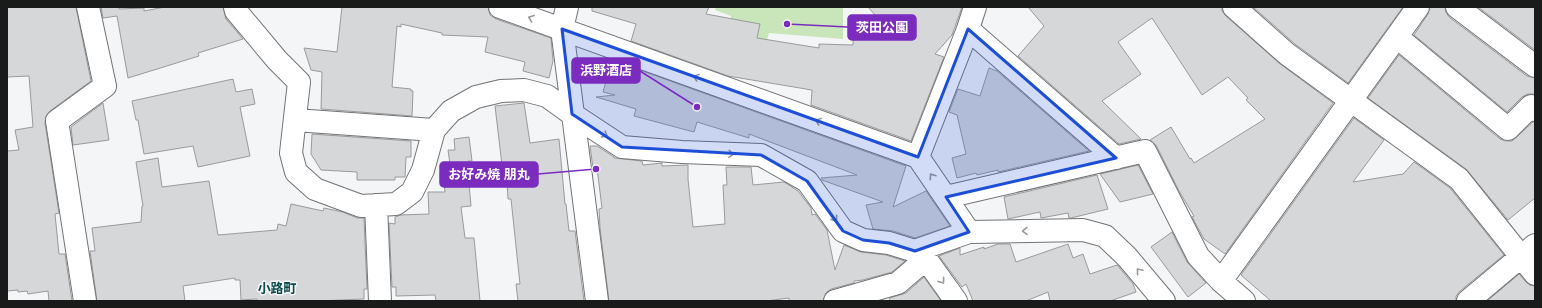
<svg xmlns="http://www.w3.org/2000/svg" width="1542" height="308" viewBox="0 0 1542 308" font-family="'Varela Round','Noto Sans JP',sans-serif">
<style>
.green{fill:#c8e6ba}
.building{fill:#d6d7d9;stroke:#999a9c}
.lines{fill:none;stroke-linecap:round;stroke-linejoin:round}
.minor-casing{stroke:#727375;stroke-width:24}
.minor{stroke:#fff;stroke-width:22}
.oneway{stroke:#989898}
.marked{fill:#1d4ed8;fill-opacity:0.2;stroke:#1d4ed8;stroke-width:3;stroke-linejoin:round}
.labels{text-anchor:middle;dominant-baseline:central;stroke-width:3;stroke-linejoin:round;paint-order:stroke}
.neighbourhood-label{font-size:13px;font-weight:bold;fill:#094a49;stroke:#f4f5f7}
.leader{fill:none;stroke:#7b2cbf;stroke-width:1.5}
.callout-dot{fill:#7b2cbf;stroke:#f4f5f7;stroke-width:1.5}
.callout{fill:#7b2cbf;stroke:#7b2cbf;stroke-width:1.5}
.callout-label{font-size:13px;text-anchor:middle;font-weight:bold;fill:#fff}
</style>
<rect width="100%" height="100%" fill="#f4f5f7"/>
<path class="green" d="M716,7H843V39L769,33L767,40L731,33V16L715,10Z"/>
<path class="building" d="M7,7H76L91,81L50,111L46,116L45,123L59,213L55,214L59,254H65L72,301H49L48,291L28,294L27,291L18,292V290L7,291V151L19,150L15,130L33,127L29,76L7,77Z
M101,7H119V9L144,8V11L165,7H223L226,19L243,39L198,53L199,56L128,78L117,16L103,18Z
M342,7H488L490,15L496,19L551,38L553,61L549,78L523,71L525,62L485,52L488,37L442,35V33L401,24V27L397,26L392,87L411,89V91H413L412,116L321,109L322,72L311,70L304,48L337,52Z
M592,7H709L706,14L760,24L757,38L819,48V44L853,45L854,23L883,24L868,7H962L952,35L935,54L944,57L911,141L811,105L812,90L728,76L631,41L636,24L592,11Z
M1028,7H1222V11L1226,16L1279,63L1333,103L1225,254L1204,239L1192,217L1194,216L1179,191L1156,145L1150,140L1171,127L1190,159L1191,158L1194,163L1265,119L1246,100L1248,98L1228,77L1202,95L1152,18L1118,42L1141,74L1102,101L1141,139L1119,144L1018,56L1044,26Z
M1253,7H1403L1348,83L1295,44Z
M1430,7H1445L1446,12L1449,17L1527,76L1535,78V94H1528L1522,97L1507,112L1414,35L1428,14Z
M1478,7H1535V50Z
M1399,55L1500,139L1506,141H1512L1533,122H1535V198L1508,220L1466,169L1368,98Z
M612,60L906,166L893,207L926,191L950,226L915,238L893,231L873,229L866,205L883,202L822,180L821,178L857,175L749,134V138L697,122L694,132L634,116L636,109L596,97L615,95L603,92Z
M989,68L997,71L1089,151L998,172V170L977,175L976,173L957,178L952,158L966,154L957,115L949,112L958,89L980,96Z
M233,79L236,92L252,89L255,104L240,107L250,156L198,167L193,146L144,154L138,120H136L132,101Z
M103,103L109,140L73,145L71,127Z
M524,103L530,143L559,139L565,204H566L569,231H575L584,301H518L516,284H520L511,199H508L506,164L502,165L495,106Z
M1354,118L1384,140L1353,182L1403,174L1414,162L1450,188L1504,255L1460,291L1456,296V301H1271L1241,275Z
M312,134L411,141V157H406L405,177H395V180H357V172L321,170L311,154Z
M469,137L472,161H468L469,174H468L471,206L461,207L465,238H474L480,301H436L435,295L396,296V287H392L389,223L395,224V217L401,215L429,214L428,192H445L442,165L450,164L448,150H455L454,139Z
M590,146H597L614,157V158L642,161L643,165L662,163V166L688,165V179L693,227L725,224L723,185H727L726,167H751L753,185L784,182L798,191L811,208L812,215L815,214L827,230L835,270L844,245L861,252L886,255L905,261L892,272L863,280L854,281V283L831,289L826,293L823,301H789V298L766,301H609L600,228L599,209L602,208L597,168H593Z
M158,158L162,187L209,181L218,235L277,230L278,224L286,226L291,204L323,211L324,208L343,212L357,218H364L367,289H364V299L317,301H257V299L241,300L240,280H235V278L183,286L185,301H97L90,251H95L92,228L141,222L142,206H143L136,162Z
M1138,165L1153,194L1120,202L1100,174Z
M1097,175L1108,209L1071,218H1069L1068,213L1041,218L1040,212L1008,219L1004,197Z
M1172,232L1187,262L1206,283L1188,297L1151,247Z
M998,244H1010L1016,262L1068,244L1073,258L1083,254L1090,274L1117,265L1133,284L1136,292L1110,301H1050L1048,292L1026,301H973L966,284L962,287L939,256L960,248V255L984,247V249Z
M1519,274L1526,282L1530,285L1535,286V301H1487Z
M924,277L941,301H889L890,298L906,293Z"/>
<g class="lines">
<g class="minor-casing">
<path id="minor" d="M235,7L236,11L277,60L299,82L291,153L296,172L315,189L361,206L396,204L412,192L423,170L434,130L451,111L476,97L501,91L524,90L547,96L572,114L622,147L682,152L761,155L807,181L843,231L863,240L889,243L915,251L926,259L956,301
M500,7L918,157L969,232
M567,7L562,29L597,301
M1234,7L1287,54L1459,179L1535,274
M1457,7L1535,66
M968,29L1116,158
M1397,37L1508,129L1531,106L1535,110
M295,120L434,130
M918,157L968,29L975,7
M946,197L1145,151L1198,256L1221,281L1244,301
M376,205L380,301
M915,251L969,232L1083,230L1105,236L1127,257L1164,301
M1221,281L1418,7
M85,301L57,121L105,86L88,7
M835,301L898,283L926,259
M1468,301L1535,245"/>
</g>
<use href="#minor" class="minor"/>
</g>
<defs><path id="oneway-chevron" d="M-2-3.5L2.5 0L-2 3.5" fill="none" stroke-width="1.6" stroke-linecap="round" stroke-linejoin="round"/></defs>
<g class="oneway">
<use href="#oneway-chevron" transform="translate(531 18) rotate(-160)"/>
<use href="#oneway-chevron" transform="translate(696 77) rotate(-160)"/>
<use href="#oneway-chevron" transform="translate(818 121) rotate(-160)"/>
<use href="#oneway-chevron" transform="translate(605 135) rotate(32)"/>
<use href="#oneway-chevron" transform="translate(731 154) rotate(2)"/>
<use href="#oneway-chevron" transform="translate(932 176) rotate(-124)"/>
<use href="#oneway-chevron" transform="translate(835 219) rotate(55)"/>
<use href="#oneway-chevron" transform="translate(1025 231) rotate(179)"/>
<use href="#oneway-chevron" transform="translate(1139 271) rotate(-130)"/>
<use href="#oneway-chevron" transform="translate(942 281) rotate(54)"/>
</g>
<path class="marked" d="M562,29L918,157L968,29L1116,158L946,197L969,232L915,251L889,243L863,240L843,231L807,181L761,155L622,147L572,114Z"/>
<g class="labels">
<g class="neighbourhood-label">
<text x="277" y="289">小路町</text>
</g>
</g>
<path class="leader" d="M787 24L848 27M697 107L640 71M596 169L538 174"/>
<g class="callout-dot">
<circle cx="787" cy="24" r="4"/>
<circle cx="697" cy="107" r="4"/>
<circle cx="596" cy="169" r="4"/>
</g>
<g class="callout">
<rect x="848" y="15" width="68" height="25" rx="4"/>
<rect x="572" y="58" width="68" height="25" rx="4"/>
<rect x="440" y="162" width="98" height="25" rx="4"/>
</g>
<g class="callout-label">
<text x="882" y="32">茨田公園</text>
<text x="606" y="75">浜野酒店</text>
<text x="489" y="179">お好み焼 朋丸</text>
</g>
<rect width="1542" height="308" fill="none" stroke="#191a1a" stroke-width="16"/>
</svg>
